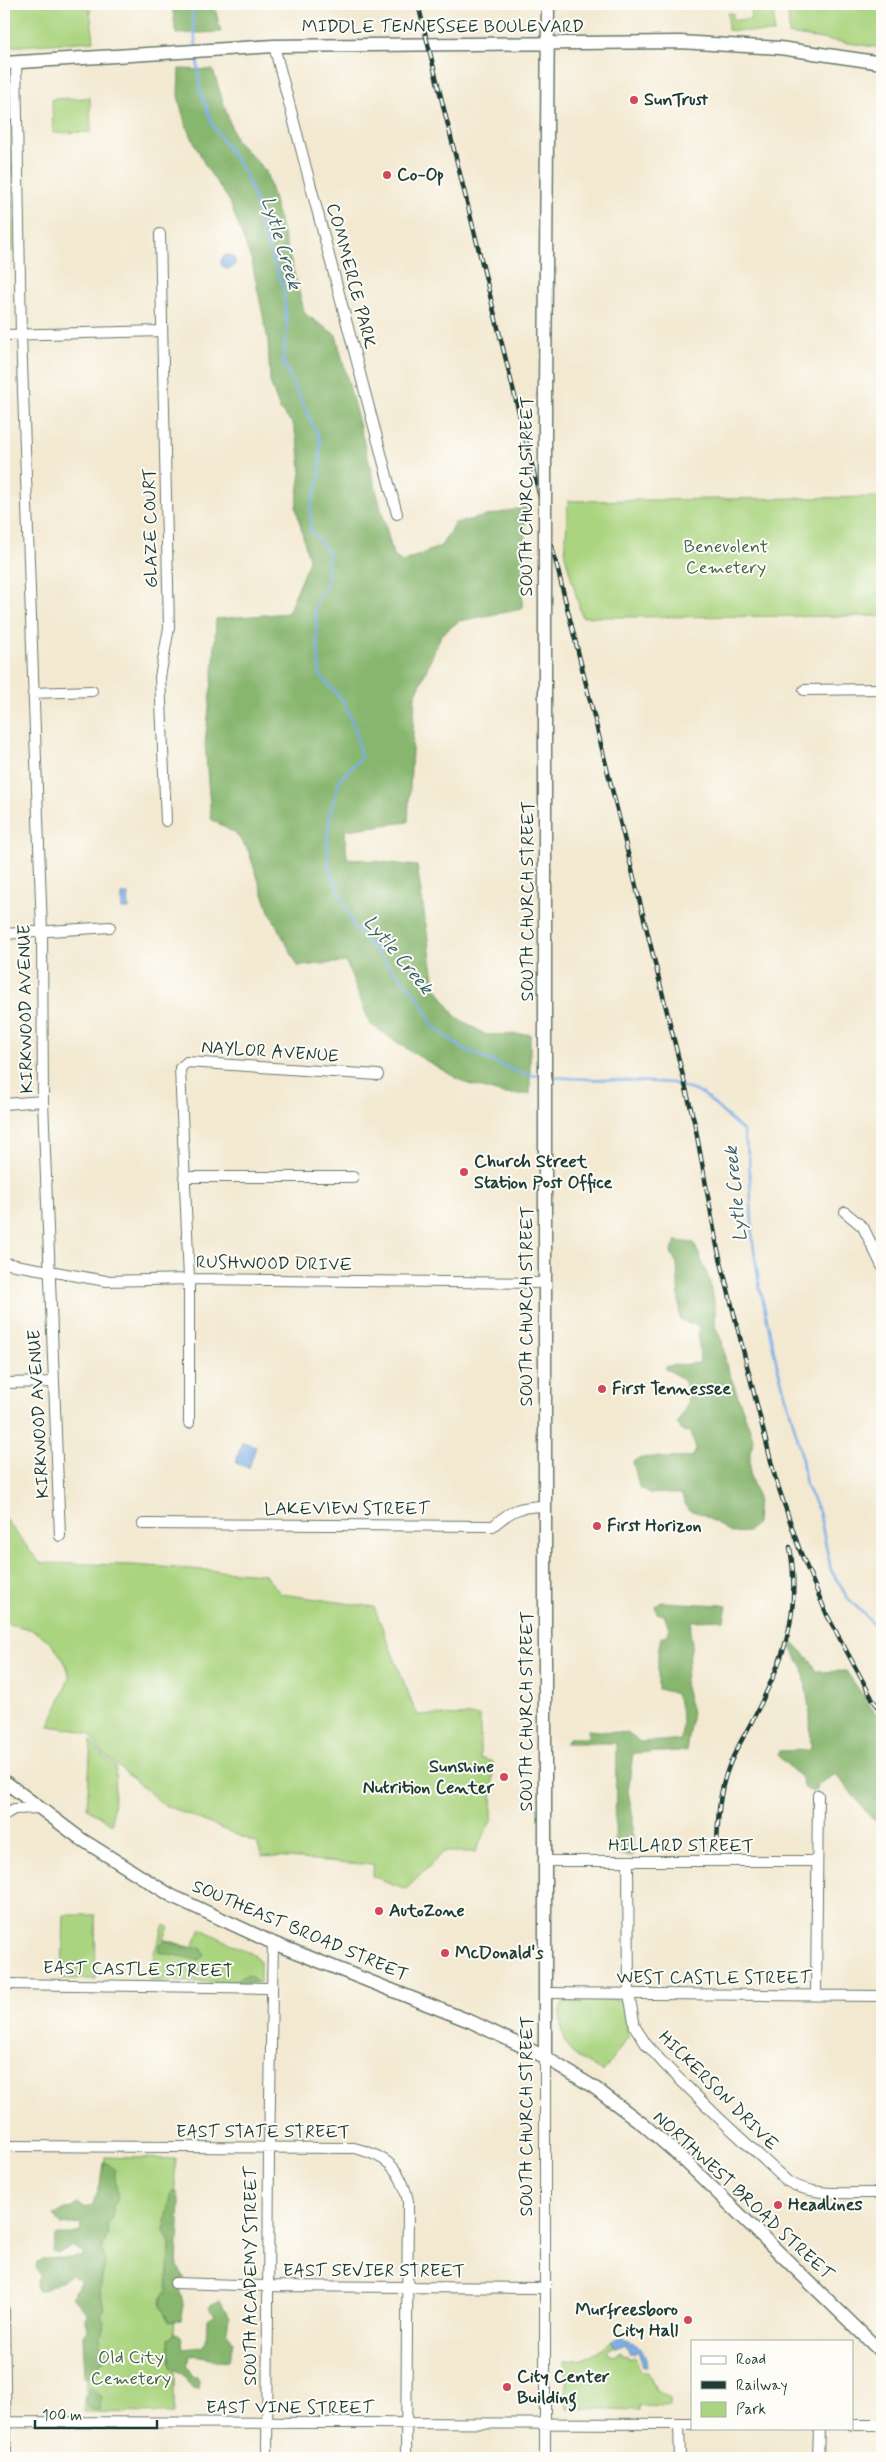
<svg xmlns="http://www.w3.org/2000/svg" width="886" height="2462" viewBox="0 0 886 2462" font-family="Mynerve,sans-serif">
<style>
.green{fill:#aad47f;stroke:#64885a}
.forest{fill:#87b66e;stroke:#537a51}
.water{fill:#7caee8;stroke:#4e768e}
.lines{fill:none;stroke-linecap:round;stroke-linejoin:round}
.stream{stroke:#7caee8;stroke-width:2.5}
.minor-casing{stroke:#69796b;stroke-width:12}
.major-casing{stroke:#69796b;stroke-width:15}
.minor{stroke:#fff;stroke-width:10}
.major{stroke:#fff;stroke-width:12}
.rail-casing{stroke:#1f3d34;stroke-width:4.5}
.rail{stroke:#fdfcf7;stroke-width:2.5;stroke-dasharray:8;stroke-linecap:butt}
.major-bridge-casing{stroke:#69796b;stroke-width:15;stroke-linecap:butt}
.major-bridge{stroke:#fff;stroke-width:12}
.poi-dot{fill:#d1495b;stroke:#fdfcf7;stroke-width:2}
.labels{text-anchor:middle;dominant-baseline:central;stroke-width:4;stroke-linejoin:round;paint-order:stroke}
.street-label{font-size:18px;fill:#1f3d34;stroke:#fdfcf7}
.poi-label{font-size:18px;font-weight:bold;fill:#1f3d34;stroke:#fdfcf7;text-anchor:start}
.park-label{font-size:18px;fill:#426347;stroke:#fdfcf7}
.water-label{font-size:19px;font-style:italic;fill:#3b5f6a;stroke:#fdfcf7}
</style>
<rect width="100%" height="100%" fill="#fdfcf7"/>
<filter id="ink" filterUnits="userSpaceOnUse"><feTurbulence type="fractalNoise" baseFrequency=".02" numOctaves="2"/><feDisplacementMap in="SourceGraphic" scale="10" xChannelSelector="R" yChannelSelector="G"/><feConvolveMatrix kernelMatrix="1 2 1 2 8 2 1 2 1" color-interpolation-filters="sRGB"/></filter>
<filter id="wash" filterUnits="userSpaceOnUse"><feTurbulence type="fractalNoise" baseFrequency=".0096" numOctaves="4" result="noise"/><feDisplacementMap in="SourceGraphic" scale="20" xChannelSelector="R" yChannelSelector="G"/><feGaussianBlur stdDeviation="1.12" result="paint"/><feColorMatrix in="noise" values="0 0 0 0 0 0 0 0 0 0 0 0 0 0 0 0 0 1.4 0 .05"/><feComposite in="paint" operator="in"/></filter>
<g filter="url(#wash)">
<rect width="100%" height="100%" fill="#f3e9d1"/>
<path class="green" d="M4,4H89L94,41L4,47Z
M753,4H774V33L728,30V13H733V20H750Z
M788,4H882V48L789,34Z
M4,77H10L14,251H4Z
M90,98L91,132L53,133L52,99Z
M882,497V616L582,617L565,555L568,501Z
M4,1517L40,1563L132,1565L264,1574L281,1594L374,1607L417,1715L480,1716V1758L493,1762L492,1819L475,1852H444L406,1889L372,1876L374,1865L262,1856L257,1843L164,1805L102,1753L90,1734L70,1729L49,1726L69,1679C71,1664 50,1640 38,1633C29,1627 14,1626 4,1623Z
M91,1740L101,1755L116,1767L112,1824L87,1808Z
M64,1915H95L96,1979H62Z
M164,1925L169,1927L164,1939L192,1948L201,1929L255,1955L260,1962V1983L149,1981L154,1953Z
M571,1998L624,2000L628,2037L603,2072C578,2057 563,2055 561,2023C560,2014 559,2009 564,2001Z
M105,2157L175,2159L174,2413L84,2412Z
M612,2341L614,2346L607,2350L608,2353L613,2355L620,2351L622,2355L626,2354L628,2359L635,2356L640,2371H648L656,2390L670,2398V2406L639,2405V2410L567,2408L565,2361L584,2359Z"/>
<path class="forest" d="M172,4H214L221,32L176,34Z
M179,69L213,70L235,139L266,171L305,314L336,335L393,555L402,562L441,546L455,523L526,507L522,609L459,621L441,635L415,697L408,822L345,830L347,858L417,866L435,985L455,1016L486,1035L530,1034V1094H503L465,1083L413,1053L370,1024L346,962L298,966L269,911L248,850L236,834L211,819L205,744L214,662L216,619L288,613L309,560L296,508L301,472L299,448L293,424L280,410L270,382L268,340L252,262L229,200L206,167L185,123L178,96Z
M676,1241L694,1243L709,1279L715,1307V1327L722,1341L726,1364L754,1440L750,1451V1476L758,1498L756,1523L748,1532L731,1533L703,1514L688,1510L681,1494L650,1493L639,1487L633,1461C651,1452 673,1462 693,1456L696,1450L691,1432L682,1431L677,1423C693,1401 693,1379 665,1369L667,1366L700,1363L698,1325L689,1324L680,1319L677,1264L671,1252Z
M662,1602L722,1605L727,1606L724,1620L692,1621L690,1632L692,1643L684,1684L692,1712L686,1751L633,1753L628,1791L633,1818V1856L615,1855L616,1743H565L569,1738H588V1730L627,1733L640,1742L681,1740C683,1724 683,1707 674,1693L658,1689V1652L661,1637L668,1634L669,1628L664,1615L657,1613L655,1606Z
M794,1643L811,1661L817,1672L846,1671L882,1723V1819L873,1820L836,1774L818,1784L816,1789L812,1792L803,1787L801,1778L778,1756L780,1751L811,1750L810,1715L803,1668L791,1648Z
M165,1940L185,1947H201L205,1954L199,1960L159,1952V1945Z
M247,1975L255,1979L256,1983L235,1984L233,1981Z
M103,2163H107L114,2169L118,2200L113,2206C114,2214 113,2218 107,2225L108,2233L102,2249L105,2262L100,2291L104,2307L101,2316L105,2323L103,2332L99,2336L101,2346L104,2349V2361L100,2364L102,2370L91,2378L85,2376L83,2335L88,2328L86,2321L87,2313L72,2296L80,2285V2280L70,2275C60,2281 48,2291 37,2290L36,2285L40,2275L36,2267L37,2262L42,2259L83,2257V2252L71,2246L58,2254L53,2252L55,2235H68L80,2232L81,2227L80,2223L61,2225L54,2215L61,2210L73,2208L78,2203L84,2208L92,2206L100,2185Z
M172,2191H177L180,2203L177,2266L185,2278L180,2281L178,2287C183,2298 185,2309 181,2320L169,2322L161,2306L162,2297L166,2291L169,2269L170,2243L164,2231Z
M220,2300L229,2317L227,2330L233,2342L229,2361C214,2364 204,2353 190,2356L186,2365L193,2377H197L199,2381L198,2389C188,2389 190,2381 183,2375C180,2372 175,2370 171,2368L169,2338L177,2333L181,2336L183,2349L202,2347L206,2341L207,2320L215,2316L210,2306Z
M89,2386L102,2397L99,2410L89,2409L86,2404Z"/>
<path class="water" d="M221 262a7 7 0 1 1 14 0a7 7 0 1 1-14 0Z
M122,894H128L129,909H122Z
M242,1442L256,1446L249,1468L236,1463Z
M621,2338C638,2341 645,2350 647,2366H643L638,2351L630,2354L626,2344L615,2348L612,2341Z"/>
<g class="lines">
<path class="stream" d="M191,4L196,47
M197,55L200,90L213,126L246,175L256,203L260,226L283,286L287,326L283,362L320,440V476L310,510L311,531L328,551V579L315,606L320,675L344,702L355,729L361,758L340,779L331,809L327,839L329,868L355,929L420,999L433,1026L463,1049L523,1074L540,1076
M548,1077L673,1083L703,1094L743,1131L749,1157L753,1243L759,1283L777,1365L800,1447L806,1486L819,1512L831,1570L847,1597L882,1633"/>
</g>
</g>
<g filter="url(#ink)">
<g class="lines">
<g class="minor-casing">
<path id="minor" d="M274,46L397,514
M16,62L21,334L42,931L43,1101L60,1536
M160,234L169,628L160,677L166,821
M4,335L162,331
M804,690L882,689
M33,693L92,691
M4,934L110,927
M4,1104L43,1101
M184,1177H353
M845,1212L863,1227L882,1266
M4,1263L106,1281L189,1279L545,1283
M4,1383L53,1382
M189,1423V1279L180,1068L187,1062L378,1075
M143,1524L493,1526C513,1509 518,1507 544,1506
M4,1815L14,1809L40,1808
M545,1861H817
M628,1863L629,1994L635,2027L646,2044L665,2065L721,2120L787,2181C814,2198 851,2192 882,2193
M4,1984L271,1988
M545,1993L882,1996
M816,1995L818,1795
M545,2057V2458
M4,2146L354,2148C387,2156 401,2168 408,2201L406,2458
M175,2283L267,2286L544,2288
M4,2310L6,2458
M4,2422L692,2424
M679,2424L680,2458
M852,2425H882
M267,2458L269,2149L273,1943
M818,2458L819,2428"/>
</g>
<g class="major-casing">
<path id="major" d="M4,63L274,46L680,42L780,48L882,63
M545,394L548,4
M545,636V2057
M4,1781L81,1839L172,1896L273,1943L472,2022L545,2057L595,2088L644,2125L687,2163L882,2353"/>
</g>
<use href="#minor" class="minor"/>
<use href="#major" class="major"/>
<g class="rail-casing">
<path id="rail" d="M418,4L695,1125L717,1246L775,1477L800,1551L827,1615L873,1700L882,1712
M717,1844C718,1817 719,1791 729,1766C736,1748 747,1732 755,1715C785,1657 801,1613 790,1547"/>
</g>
<use href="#rail" class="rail"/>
<g class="major-bridge-casing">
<path id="major-bridge" d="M545,394V636"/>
</g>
<use href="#major-bridge" class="major-bridge"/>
</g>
</g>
<g class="poi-dot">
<circle cx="634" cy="100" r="5"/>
<circle cx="387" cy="175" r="5"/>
<circle cx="464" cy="1172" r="5"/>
<circle cx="602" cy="1389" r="5"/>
<circle cx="597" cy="1526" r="5"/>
<circle cx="504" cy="1777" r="5"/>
<circle cx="379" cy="1911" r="5"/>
<circle cx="445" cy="1953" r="5"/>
<circle cx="778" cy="2205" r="5"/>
<circle cx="688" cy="2320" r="5"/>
<circle cx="507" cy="2387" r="5"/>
</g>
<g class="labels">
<g class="street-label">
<text x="443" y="27">MIDDLE TENNESSEE BOULEVARD</text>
<text transform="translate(351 276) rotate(75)">COMMERCE PARK</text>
<text transform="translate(527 496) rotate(-90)">SOUTH CHURCH STREET</text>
<text transform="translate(151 528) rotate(-91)">GLAZE COURT</text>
<text transform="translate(528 901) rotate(-90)">SOUTH CHURCH STREET</text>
<text transform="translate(26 1009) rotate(-91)">KIRKWOOD AVENUE</text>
<text transform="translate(270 1052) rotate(4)">NAYLOR AVENUE</text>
<text transform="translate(274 1264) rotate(1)">RUSHWOOD DRIVE</text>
<text transform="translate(527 1306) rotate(-90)">SOUTH CHURCH STREET</text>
<text transform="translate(39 1414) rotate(-93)">KIRKWOOD AVENUE</text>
<text x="347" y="1509">LAKEVIEW STREET</text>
<text transform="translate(527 1711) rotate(-90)">SOUTH CHURCH STREET</text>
<text x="681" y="1846">HILLARD STREET</text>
<text transform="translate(300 1931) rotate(23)">SOUTHEAST BROAD STREET</text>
<text transform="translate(138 1970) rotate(1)">EAST CASTLE STREET</text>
<text x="714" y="1978">WEST CASTLE STREET</text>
<text transform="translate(718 2091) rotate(45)">HICKERSON DRIVE</text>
<text transform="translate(527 2116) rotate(-90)">SOUTH CHURCH STREET</text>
<text x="263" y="2132">EAST STATE STREET</text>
<text transform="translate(743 2196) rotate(43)">NORTHWEST BROAD STREET</text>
<text x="374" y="2271">EAST SEVIER STREET</text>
<text transform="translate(251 2276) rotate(-90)">SOUTH ACADEMY STREET</text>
<text x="290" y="2408">EAST VINE STREET</text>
</g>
<g class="poi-label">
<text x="644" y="100">SunTrust</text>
<text x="397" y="175">Co-Op</text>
<text x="474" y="1162">Church Street<tspan x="474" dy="21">Station Post Office</tspan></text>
<text x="612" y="1389">First Tennessee</text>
<text x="607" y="1526">First Horizon</text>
<text x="494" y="1767" text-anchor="end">Sunshine<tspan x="494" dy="21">Nutrition Center</tspan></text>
<text x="389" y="1911">AutoZone</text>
<text x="455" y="1953">McDonald's</text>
<text x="788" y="2205">Headlines</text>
<text x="678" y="2310" text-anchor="end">Murfreesboro<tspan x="678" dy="21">City Hall</tspan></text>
<text x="517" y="2377">City Center<tspan x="517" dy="21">Building</tspan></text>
</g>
<g class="park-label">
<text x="726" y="547">Benevolent<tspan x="726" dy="21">Cemetery</tspan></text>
<text x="131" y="2358">Old City<tspan x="131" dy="21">Cemetery</tspan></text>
</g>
<g class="water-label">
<text transform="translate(281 243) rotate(73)">Lytle Creek</text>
<text transform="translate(398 955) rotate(50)">Lytle Creek</text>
<text transform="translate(736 1194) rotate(-96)">Lytle Creek</text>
</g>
</g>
<rect width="886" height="2462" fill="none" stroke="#fdfcf7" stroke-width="20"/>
<rect x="691" y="2340" width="162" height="90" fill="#fdfcf7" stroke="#a4b0a9"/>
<rect x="701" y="2356" width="25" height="8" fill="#ffffff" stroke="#a4b0a9"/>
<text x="736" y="2364" font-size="15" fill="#1f3d34">Road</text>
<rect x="701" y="2381" width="25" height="8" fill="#1f3d34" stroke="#a4b0a9"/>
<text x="736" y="2390" font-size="15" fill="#1f3d34">Railway</text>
<rect x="701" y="2402" width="25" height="15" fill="#aad47f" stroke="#a4b0a9"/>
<text x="736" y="2414" font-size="15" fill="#1f3d34">Park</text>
<path d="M35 2420v8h122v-8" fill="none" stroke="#1f3d34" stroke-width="2.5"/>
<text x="42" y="2420" font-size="15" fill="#1f3d34" stroke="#fdfcf7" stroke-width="4" paint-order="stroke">100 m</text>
</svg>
